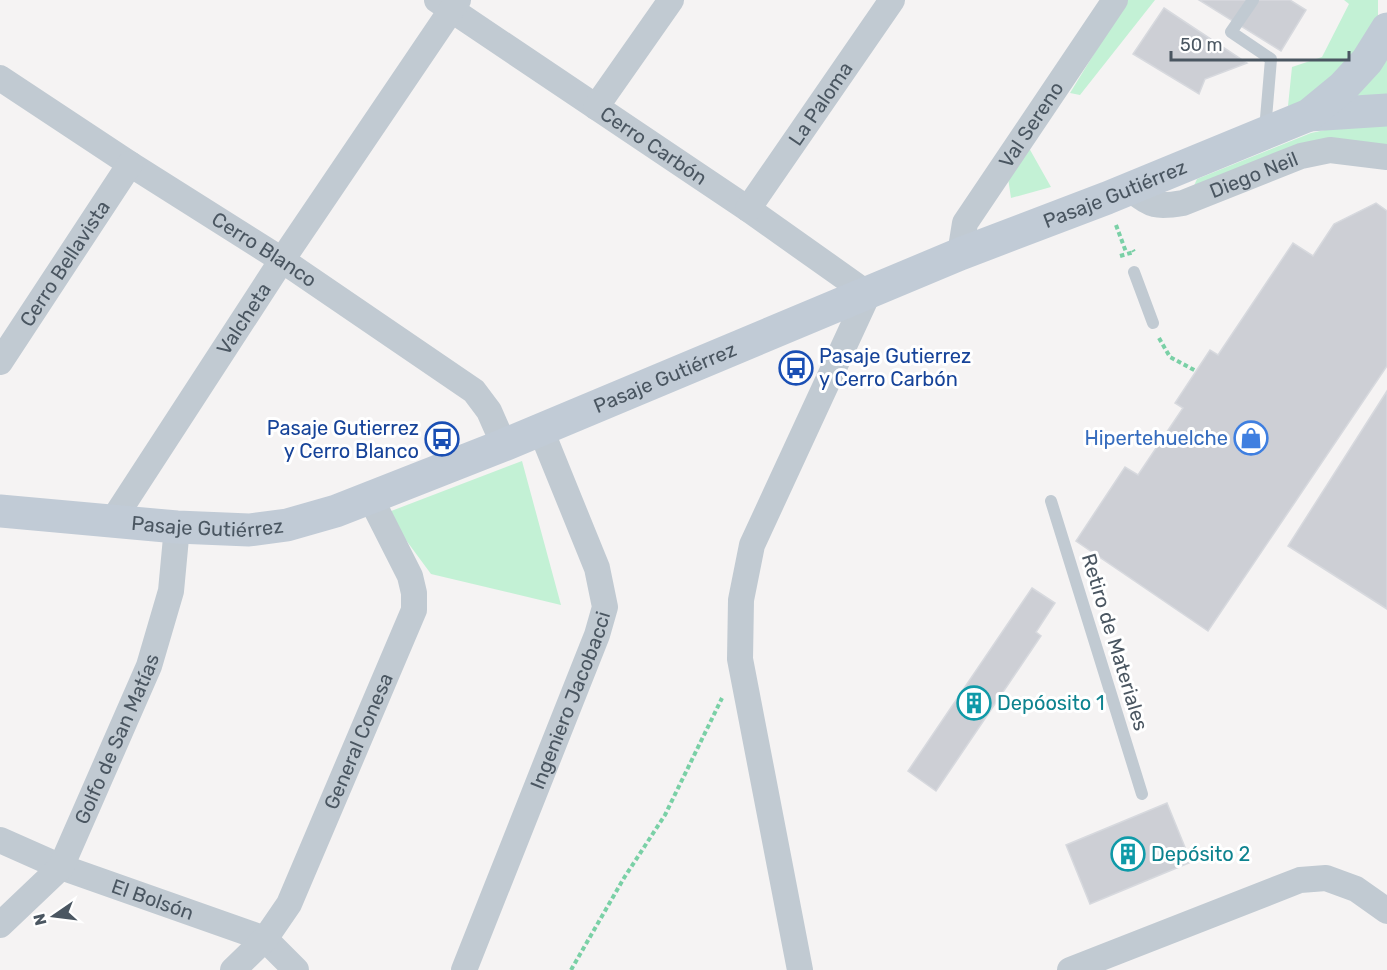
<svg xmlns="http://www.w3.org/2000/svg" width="1387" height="970" viewBox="0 0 1387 970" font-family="Rubik,sans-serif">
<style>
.green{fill:#c3f1d5}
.building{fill:#cdcfd5;stroke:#d7d9de;stroke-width:1.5}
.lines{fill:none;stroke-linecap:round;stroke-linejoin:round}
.path{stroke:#7ad0a6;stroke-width:4;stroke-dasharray:4.5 3;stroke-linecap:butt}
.service{stroke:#c1cad2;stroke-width:12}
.minor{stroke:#c1cad2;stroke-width:26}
.secondary{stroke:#c1cbd6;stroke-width:33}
.labels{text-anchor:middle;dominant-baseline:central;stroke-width:6;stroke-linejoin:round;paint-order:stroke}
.street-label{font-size:20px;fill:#4a5661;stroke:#fff}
.transit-label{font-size:20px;fill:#164399;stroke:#fff;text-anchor:start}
.shop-label{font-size:20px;fill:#366cbe;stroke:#fff;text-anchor:end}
.culture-label{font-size:20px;fill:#0d838f;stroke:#fff;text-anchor:start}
</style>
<rect width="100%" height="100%" fill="#f5f3f3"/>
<path class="green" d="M1127,0H1155L1080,95L1070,93Z
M1344,0H1378V17L1369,41L1308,101L1288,106L1292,67L1322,57L1349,4Z
M1387,55V96L1348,100Z
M1387,122V147L1192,190L1197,179L1311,133L1353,124Z
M1029,148L1051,187L1011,198L1008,178Z
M522,461L561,605L431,574L386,513Z"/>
<path class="building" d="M1199,0H1290L1306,10L1281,51Z
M1164,8L1247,63L1205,79L1199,94L1133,54Z
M1376,203L1387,211V366L1208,631L1076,541L1125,467L1138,475L1183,408L1175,403L1210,350L1218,355L1293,243L1313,256L1334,224Z
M1387,391V609L1288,546Z
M1032,588L1055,603L1036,632L1041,636L936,791L908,771Z
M1167,803L1191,862L1090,904L1066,845Z"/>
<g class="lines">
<path class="path" d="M1116,225L1126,252
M1120,256L1134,252L1133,250
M1159,338L1170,357L1196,371
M571,970L624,878L665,815L722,698"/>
<path class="service" d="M1253,0L1231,32L1271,59L1265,130
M1134,272L1153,323
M1051,501L1142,794"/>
<g class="minor">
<path id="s1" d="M437,0L748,209L868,294L752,545L741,600L740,659L800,970"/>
<path id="s2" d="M0,78L130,164L282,260L474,391L489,411L504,445"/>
<path d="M596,107L671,0"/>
<path id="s3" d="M1128,188C1152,205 1153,208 1183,203L1301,156L1330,150L1387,157"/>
<path id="s4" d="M748,209L892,0"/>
<path id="s5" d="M960,254L965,223L1115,0"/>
<path id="s6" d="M0,362L130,164"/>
<path id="s7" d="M113,520L282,260L458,0"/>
<path id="s8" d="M0,840L61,867L265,939L296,970"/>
<path id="s9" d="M0,925L61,867L149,666L171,591L177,527"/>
<path id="s10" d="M233,970L265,939L289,904L414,610V593L410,576L370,497"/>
<path id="s11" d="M464,970L597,635L605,607L597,568L541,430"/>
<path d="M1070,970L1300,880L1326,878L1356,889L1387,911"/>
</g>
<g class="secondary">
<path d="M1309,115L1387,110"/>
<path id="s12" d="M0,511L177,527L249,530L287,525L336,511L504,445L960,254L1107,198L1309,115L1343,87L1367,61L1387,29"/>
</g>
</g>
<defs>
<g id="bus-ring" transform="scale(1.725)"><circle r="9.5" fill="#fff" stroke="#1a4fb4" stroke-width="1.5"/><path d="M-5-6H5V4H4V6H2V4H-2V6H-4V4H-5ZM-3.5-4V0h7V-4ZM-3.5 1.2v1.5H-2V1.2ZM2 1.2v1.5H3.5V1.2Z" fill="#1a4fb4"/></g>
<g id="shop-ring" transform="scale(1.725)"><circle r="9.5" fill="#fff" stroke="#3f7fe0" stroke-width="1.5"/><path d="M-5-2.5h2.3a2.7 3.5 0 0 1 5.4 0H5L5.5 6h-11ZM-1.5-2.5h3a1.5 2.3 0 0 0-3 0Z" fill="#3f7fe0"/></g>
<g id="building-ring" transform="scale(1.725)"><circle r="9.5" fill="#fff" stroke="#0f9aa8" stroke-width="1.5"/><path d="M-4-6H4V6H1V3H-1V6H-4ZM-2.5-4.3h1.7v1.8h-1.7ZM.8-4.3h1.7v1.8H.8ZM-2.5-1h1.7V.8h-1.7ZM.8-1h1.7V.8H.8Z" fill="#0f9aa8"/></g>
</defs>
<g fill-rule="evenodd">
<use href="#bus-ring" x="796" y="368"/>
<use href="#shop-ring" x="1251" y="438"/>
<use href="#bus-ring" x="442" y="439"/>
<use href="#building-ring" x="974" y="703"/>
<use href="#building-ring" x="1128" y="854"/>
</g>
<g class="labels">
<g class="street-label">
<text stroke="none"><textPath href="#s4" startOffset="128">La Paloma</textPath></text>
<text stroke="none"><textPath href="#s5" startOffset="150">Val Sereno</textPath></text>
<text stroke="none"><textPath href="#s1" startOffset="261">Cerro Carbón</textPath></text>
<text stroke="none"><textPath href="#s3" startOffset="136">Diego Neil</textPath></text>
<text stroke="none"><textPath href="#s12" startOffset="1180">Pasaje Gutiérrez</textPath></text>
<text stroke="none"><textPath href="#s2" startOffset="315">Cerro Blanco</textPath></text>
<text stroke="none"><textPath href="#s6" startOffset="118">Cerro Bellavista</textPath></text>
<text stroke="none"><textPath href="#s7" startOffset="240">Valcheta</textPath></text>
<text stroke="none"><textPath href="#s12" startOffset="694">Pasaje Gutiérrez</textPath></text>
<text stroke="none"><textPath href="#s12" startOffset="208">Pasaje Gutiérrez</textPath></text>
<text transform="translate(1115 642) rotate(73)">Retiro de Materiales</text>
<text stroke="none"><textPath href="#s11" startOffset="290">Ingeniero Jacobacci</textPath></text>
<text stroke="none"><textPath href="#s9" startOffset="224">Golfo de San Matías</textPath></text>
<text stroke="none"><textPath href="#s10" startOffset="264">General Conesa</textPath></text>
<text stroke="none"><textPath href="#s8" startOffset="164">El Bolsón</textPath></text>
</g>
<g class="transit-label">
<text x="819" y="356">Pasaje Gutierrez<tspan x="819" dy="23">y Cerro Carbón</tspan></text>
<text x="419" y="428" text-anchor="end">Pasaje Gutierrez<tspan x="419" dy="23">y Cerro Blanco</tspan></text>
</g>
<g class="shop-label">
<text x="1228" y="438">Hipertehuelche</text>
</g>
<g class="culture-label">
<text x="997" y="703">Depóosito 1</text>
<text x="1151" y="854">Depósito 2</text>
</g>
</g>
<g transform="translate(54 916) rotate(256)" stroke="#ffffff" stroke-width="4.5" paint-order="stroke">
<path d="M0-4.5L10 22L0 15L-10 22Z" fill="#4a5661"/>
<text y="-9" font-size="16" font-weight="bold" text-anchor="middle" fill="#4a5661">N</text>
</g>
<path d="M1171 51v9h178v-9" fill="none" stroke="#4a5661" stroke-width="3"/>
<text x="1180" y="51" font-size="18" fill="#4a5661" stroke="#ffffff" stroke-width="4.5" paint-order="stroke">50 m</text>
</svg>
